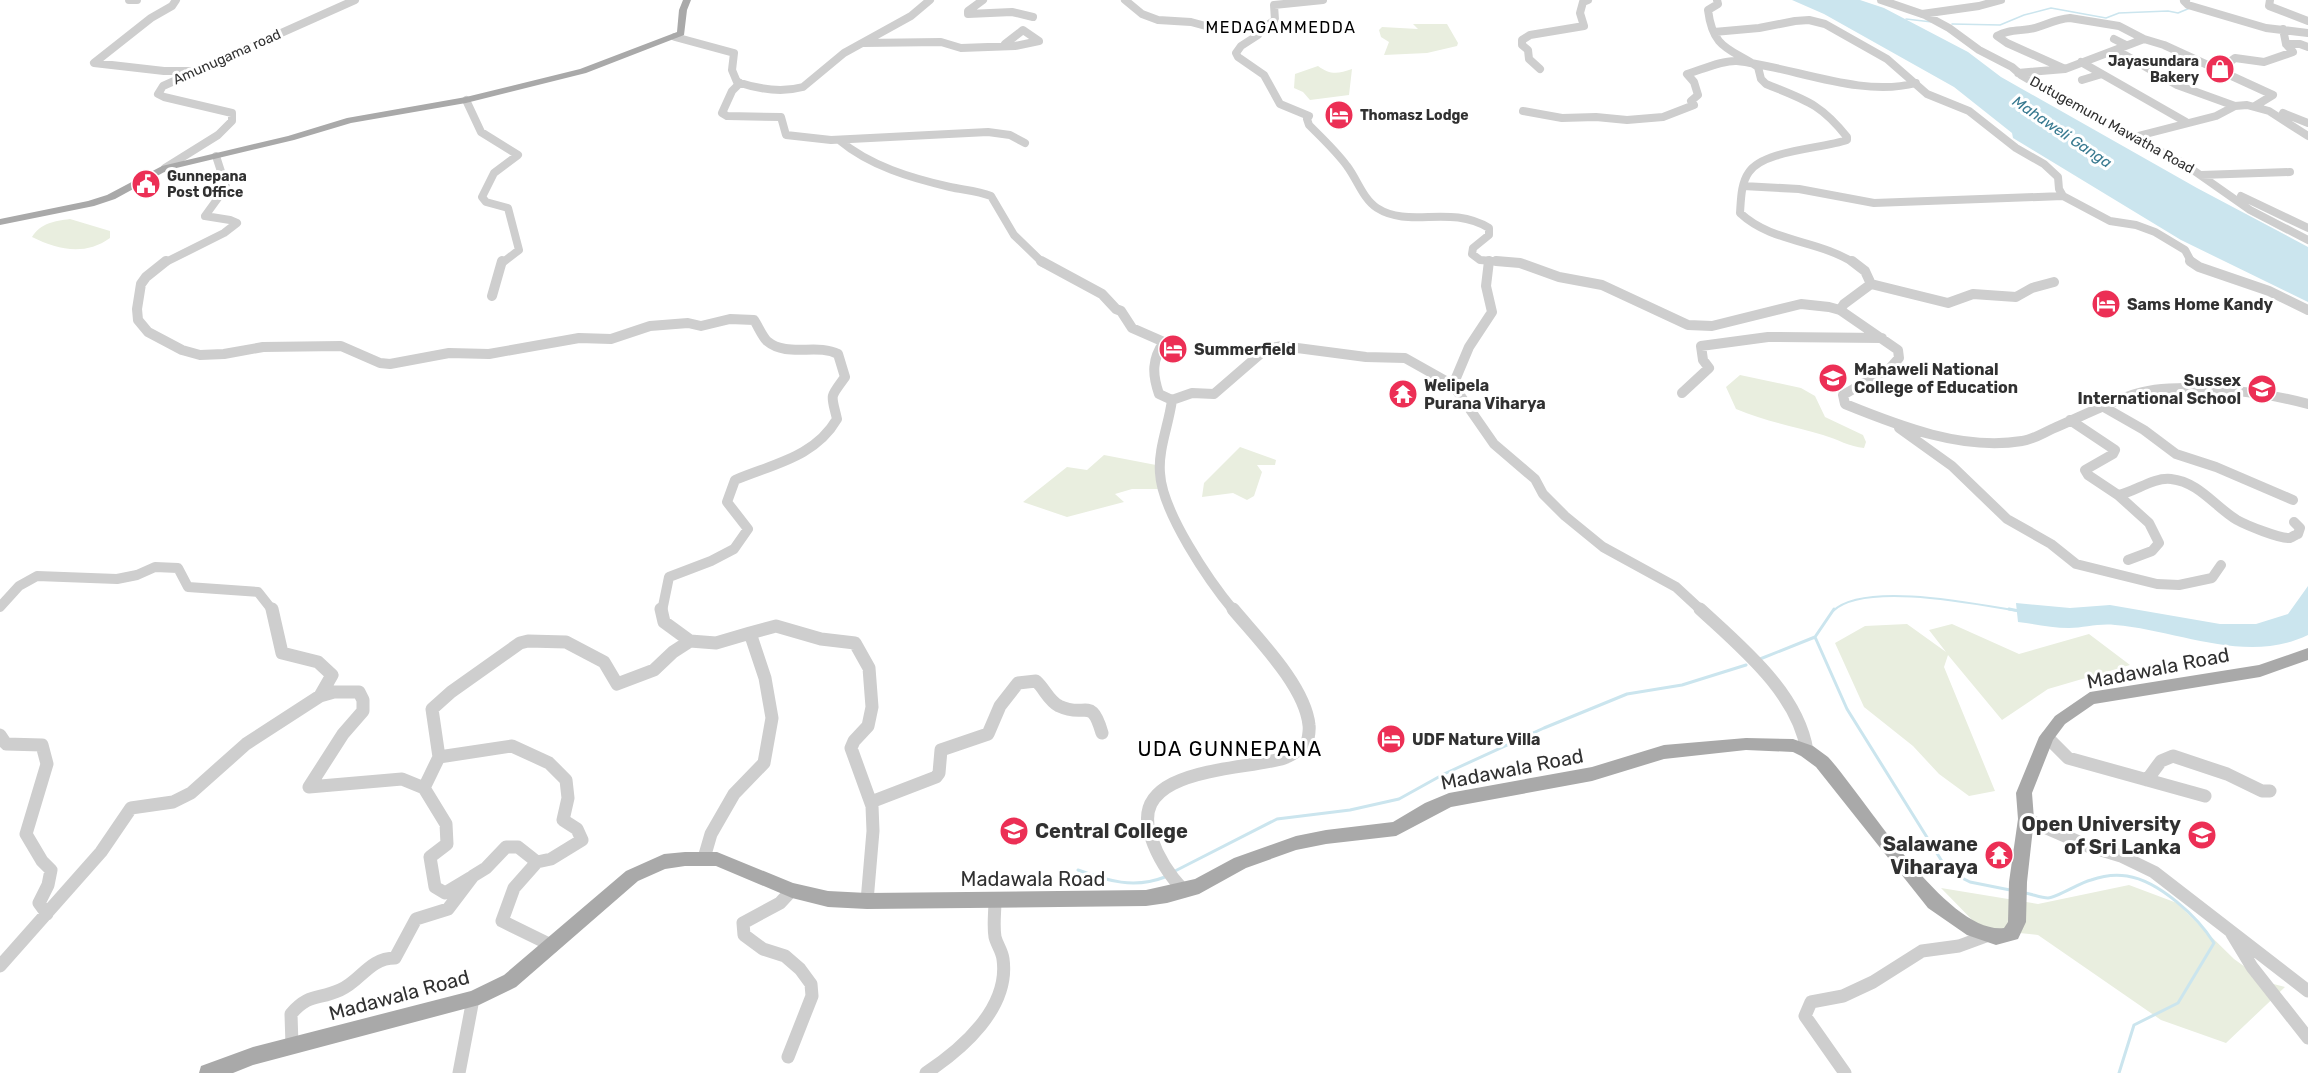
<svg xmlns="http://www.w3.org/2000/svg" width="2308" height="1073" viewBox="0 0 2308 1073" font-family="Rubik,sans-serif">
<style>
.green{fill:#e9eedf}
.water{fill:#cbe5ee}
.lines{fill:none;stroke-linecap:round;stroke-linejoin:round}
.stream-far2{stroke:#cbe5ee;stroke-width:1.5}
.stream-far1{stroke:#cbe5ee;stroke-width:2}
.stream{stroke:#cbe5ee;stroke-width:3}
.minor-far2{stroke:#cecece;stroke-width:8}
.minor-far1{stroke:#cecece;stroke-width:10}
.minor{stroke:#cecece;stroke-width:13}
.major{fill:#a9a9a9;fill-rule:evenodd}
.labels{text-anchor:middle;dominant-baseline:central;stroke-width:6;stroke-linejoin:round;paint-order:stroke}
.far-street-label{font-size:14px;fill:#313131;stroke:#fff}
.far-poi-label{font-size:14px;font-weight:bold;fill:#313131;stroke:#fff;text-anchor:start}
.far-water-label{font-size:15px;font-style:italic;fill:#397a90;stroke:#fff}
.far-quarter-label{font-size:16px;letter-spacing:1.5px;fill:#000;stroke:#fff}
.poi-label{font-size:16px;font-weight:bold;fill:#313131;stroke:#fff;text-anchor:start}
.near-street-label{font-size:20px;fill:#313131;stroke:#fff}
.quarter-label{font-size:20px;letter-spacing:1.5px;fill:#000;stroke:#fff}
.near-poi-label{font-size:20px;font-weight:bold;fill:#313131;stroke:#fff;text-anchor:end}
</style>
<rect width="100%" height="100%" fill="#fff"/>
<path class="green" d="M1413,24H1447L1458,43L1457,46L1427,53L1384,55L1389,42L1381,37L1379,30L1382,27L1418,29Z
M1318,66C1330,75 1338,74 1352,69L1349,95L1310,100L1303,92L1294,88L1295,74Z
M70,219L110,231V238C85,256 58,250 32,237C41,223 54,221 70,219Z
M1740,375L1801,388L1815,396L1825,417L1863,435L1866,442L1864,448C1850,447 1837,439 1823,435C1793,426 1764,421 1736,409L1726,387Z
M1240,447L1276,460L1275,465H1257L1262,472L1254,496L1247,500L1233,493L1202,497L1204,483Z
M1104,455L1156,465L1160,489H1132L1115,494L1124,502L1067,517L1023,502L1067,467L1087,470Z
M1907,624L1946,652L1929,630L1952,624L2019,654L2089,634L2130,665L2048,689L2002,720L1948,655L1944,667L1995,791L1969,796L1939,774L1913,746L1864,707L1835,643L1865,626Z
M2129,885L2177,903L2234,959L2266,982L2285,987L2226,1043L2161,1020L2038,935L1981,929L1941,888L2038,904Z"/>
<path class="water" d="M1792,0H1860L1884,8L1968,52L2001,77L2197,188L2308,247V302L2181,240L2013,138L2012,133L1954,87L1824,14Z
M2308,586V635C2246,665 2178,630 2115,625C2099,623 2084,628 2069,628C2052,628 2035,624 2018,622L2016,603L2070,608L2110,605L2220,624H2256L2288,614Z"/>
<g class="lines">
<path class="stream-far2" d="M1906,19L1932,22
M1952,24L2000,25L2024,15L2051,8L2106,18L2119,13L2168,11L2178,13L2190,8"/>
<path class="stream-far1" d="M1833,611C1864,581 1976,604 2018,611"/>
<path class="stream" d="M1834,609L1815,637L1847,709L1948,871L1970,882L2010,890
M2009,609L2019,611
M1760,659L1815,637
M1078,870C1108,881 1134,889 1165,877
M1175,871L1277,819L1350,810L1399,799L1444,774L1544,728L1627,694L1682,685L1746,665
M2025,893C2032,894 2041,898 2048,898C2058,897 2079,883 2091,880C2102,876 2115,874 2127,876C2159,881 2198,917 2214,943L2178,1003L2134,1025L2119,1073"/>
<path class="minor-far2" d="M129,0H137
M176,0L172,6L151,18L94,63L164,71H189
M983,0L968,11V14L1012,12L1033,17
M1125,0L1142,14L1158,20L1191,22L1213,28L1261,29
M1323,0L1274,5L1275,20L1261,29L1258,35L1241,46L1236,53L1238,57L1264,75L1280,104L1309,116L1307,119L1309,125C1322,138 1336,151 1347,166C1357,179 1363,199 1377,208C1410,229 1449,204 1489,228V235L1473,248L1472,254L1480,260L1516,263
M1717,0L1718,4L1708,10C1713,50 1730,48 1758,67L1761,79L1766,84C1805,100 1820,103 1847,137V140C1821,149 1764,150 1749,172C1741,183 1741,199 1740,213C1772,243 1819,240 1854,263
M1881,0L1925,15L1949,28L1979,50L2012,67L2021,75L2082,111L2183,163L2250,210L2308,240
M2186,0L2184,1L2188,5L2266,28L2308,33
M2270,0L2269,6L2308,21
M1922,14L1979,6L2001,0
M2070,18L2119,26L2144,39L2065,69L2007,43L1997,36C2010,28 2025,32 2038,27C2050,23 2057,19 2070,18Z
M1714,32L1759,28L1795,21L1809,20L1825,24L1887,59L1927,94L1969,111L2016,148L2044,164L2058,177L2059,189L2063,196L2110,221L2136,225L2155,232L2185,250L2192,263
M675,37L734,53L732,70L737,82C758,89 781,93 803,87L844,53L911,16L930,0
M2114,39L2126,45
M2144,39L2164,45L2273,95L2255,106
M863,43L941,42L961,48L1015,46L1039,41L1023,30L1005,44
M2286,44H2300L2308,47
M2112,53L2125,55L2177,85L2235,106
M2081,62L2186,122
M2211,67L2227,64L2235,58L2264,62L2293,52L2286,44L2283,29
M1540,69L1529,59L1528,50L1522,45V40L1530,35L1584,26L1580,13L1583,2L1588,0
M2018,73L2065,69
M2082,80L2102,74
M740,83L732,91L722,113L727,116L781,117L786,135L831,140L988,132L1010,135L1025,143
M466,100L481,132L518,155L494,173L482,197L486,202L508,208L519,250L502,263
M1523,111L1562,118L1596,117L1627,120L1663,117L1694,105L1691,101L1698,95L1694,82L1687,74C1701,70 1722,60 1737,61C1793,67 1861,98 1916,83
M2283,113L2308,123
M2134,137L2216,116L2235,106L2247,105L2269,111L2308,136
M839,140C870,166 911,178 950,187C964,190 978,191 991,196L1014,235L1043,263
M165,168L218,135L232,121V113L164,97L158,94L163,86L355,0
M2201,175L2290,172
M1743,186L1799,189L1874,203L2063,196
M2241,196L2308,228
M164,263L224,233L237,223L230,220L205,216L226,187L216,156"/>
<path class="minor-far1" d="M166,261L146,277L141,284L137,309L138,320L148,332L182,350L200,355L224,354L263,347L341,346L380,363L390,364L449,353L489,354L579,338L611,339L650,326L688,323L701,326L730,319L754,320C758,326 762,336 767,341C787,358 817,343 838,354L845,377C829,399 831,393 837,419C815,457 773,464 735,480L727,502L748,529L734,549L711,561L669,577L662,611
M1041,261L1102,294L1116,309L1121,311L1132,328L1164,342C1152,359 1152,374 1159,394L1172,400C1169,424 1158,449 1160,473C1162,512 1209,581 1234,611
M1489,261L1486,286L1492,312L1469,347L1453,385L1494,444L1535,479L1543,494L1565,516L1603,547L1676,587L1702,611
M1496,261L1520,263L1559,277L1602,285L1688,325L1712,326L1801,304L1829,307L1840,310L1898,350L1899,358L1890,368L1843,395L1845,404C1899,426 1963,451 2022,441C2032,440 2043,433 2052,429C2078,418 2105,404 2132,395C2173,380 2265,392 2308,404
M2190,261L2199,267L2269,291L2308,310
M1871,284L1948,303L1973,294L2016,297L2032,288L2054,282
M492,296L502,261
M1840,310L1844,304L1871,284L1865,271L1852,261
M1682,393L1709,368L1703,360L1701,346L1768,337L1882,338
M1172,400L1192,393L1214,394L1266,349L1282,346L1366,357L1405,358L1453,385
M2102,406L2144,430L2176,454L2216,467L2293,500
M2070,420L2115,450L2113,454L2085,470L2088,475L2118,495C2135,492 2153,477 2171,479C2199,482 2215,507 2237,520C2246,525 2280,539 2290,538C2290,538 2297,534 2298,534L2300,528L2294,522
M1899,428L1952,466L2007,519L2051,544L2076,564L2157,584L2179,585L2212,578L2221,565
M2118,495L2149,523L2159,543L2152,551L2128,560
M0,607L19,586L37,576L117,579L137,575L155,567L178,568L188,587L258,592L273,611"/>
<path class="minor" d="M661,609L664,622L690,641L716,643L750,633L765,678L772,718L764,763L734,794L711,834L704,858
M1700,609C1741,647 1798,693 1807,751
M750,633L776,626L821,639L855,643L869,668L872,707L868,726L854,741L851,748L872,806L873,831L867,901
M320,696L334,692H359L363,700V711L343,734L309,787L402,779L424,788
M0,735L6,744L42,745L47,764L26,834L42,861L51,870L48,885L39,903L47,914
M2047,737L2068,758L2205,796
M439,757L424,788L446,824L447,844L430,857L435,887L445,893L470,878
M2147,780L2161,761L2173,756L2227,774L2262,791H2270
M871,802L936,777L939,773L941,750L988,734L1000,706L1018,683L1036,681C1045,689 1048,700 1059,706C1086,719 1091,695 1102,733
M2026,819L2088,846L2121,856L2154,872L2308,991
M537,862L514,888L502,921L553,946
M1184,891C1169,875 1158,858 1151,837C1126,766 1245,771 1284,758C1293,755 1300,749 1307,744C1308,738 1310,731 1309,725C1305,686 1258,639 1233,609
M2232,934L2252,967L2308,1038
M0,966L101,852L131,808L173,802L191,793L246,744L320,696L332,675L318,662L282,653L272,609
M292,1045L291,1014C309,993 318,1000 340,990C361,981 369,958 395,958L416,919L448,909L473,876L486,868L506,847H518L537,862L551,859L582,840L577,829L563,820L568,798L566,780L549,763L512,746L439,757L432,709L451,692L520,643L528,641L566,642L604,662L617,684L654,670L673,652L690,641
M788,1057L812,996L811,984L800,969L785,956L763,949L744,935L743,923L780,903L792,890
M459,1073L473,999
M926,1073C962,1049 1010,1008 1003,959C1002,951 997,945 995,937C993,925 995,912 995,900
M1845,1073L1805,1016L1811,1002L1843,996L1873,982L1922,951L1959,946L1989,935"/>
<path class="major" d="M683,0H691L687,10L684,35L586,73L466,103L351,123L294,140L168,170L115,199L94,206L0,225V219L88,201L107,195L162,166L288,136L347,118L466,97L580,69L677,32L679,10Z
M2308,648V660L2260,677L2094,704L2065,724L2053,740L2032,793L2034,819L2027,882L2026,922L2018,939L1996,945L1967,935L1928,908L1816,767L1801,756L1793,752L1746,750L1664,759L1592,781L1451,807L1396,836L1326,844L1296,850L1246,868L1199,894L1167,903L1146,906L867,909L828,907L792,898L716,866H685L665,869L638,881L516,987L479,1005L253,1065L233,1073H199L201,1066L253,1047L471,991L504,975L626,871L664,854L685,852H717L793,883L828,891L867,893L1146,890L1195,879L1234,858L1296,836L1326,830L1393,822L1425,803L1449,793L1592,767L1664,745L1746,738L1793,739L1813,746L1828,757C1864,796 1947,935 2004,928L2008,922L2009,882L2018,819L2016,793L2039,737L2055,716L2090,692L2259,665Z"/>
</g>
<defs>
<g id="shop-disc" transform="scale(1.5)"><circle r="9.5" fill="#ec2f55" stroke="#fff"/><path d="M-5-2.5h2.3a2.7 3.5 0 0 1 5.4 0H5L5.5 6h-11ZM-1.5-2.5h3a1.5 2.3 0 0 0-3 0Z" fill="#fff"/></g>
<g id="hotel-disc" transform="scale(1.5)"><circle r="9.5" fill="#ec2f55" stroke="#fff"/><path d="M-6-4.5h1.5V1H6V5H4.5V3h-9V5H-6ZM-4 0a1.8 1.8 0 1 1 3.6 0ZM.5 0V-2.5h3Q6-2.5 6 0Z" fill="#fff"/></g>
<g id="civic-disc" transform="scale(1.5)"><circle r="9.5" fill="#ec2f55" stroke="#fff"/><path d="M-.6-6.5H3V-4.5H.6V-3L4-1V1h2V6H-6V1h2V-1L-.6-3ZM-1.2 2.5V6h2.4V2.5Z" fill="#fff"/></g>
<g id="university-disc" transform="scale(1.5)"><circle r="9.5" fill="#ec2f55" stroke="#fff"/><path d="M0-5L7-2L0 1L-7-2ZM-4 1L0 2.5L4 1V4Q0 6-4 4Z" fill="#fff"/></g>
<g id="school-disc" transform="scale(1.5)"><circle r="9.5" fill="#ec2f55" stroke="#fff"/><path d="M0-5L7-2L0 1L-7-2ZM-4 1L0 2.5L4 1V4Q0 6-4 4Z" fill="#fff"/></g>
<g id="temple-disc" transform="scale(1.5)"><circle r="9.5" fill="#ec2f55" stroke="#fff"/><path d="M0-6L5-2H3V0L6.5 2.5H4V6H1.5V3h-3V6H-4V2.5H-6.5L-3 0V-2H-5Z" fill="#fff"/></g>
</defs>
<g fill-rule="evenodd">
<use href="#shop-disc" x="2220" y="69"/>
<use href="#hotel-disc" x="1339" y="115"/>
<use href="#civic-disc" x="146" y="184"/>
<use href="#hotel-disc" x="2106" y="304"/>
<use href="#hotel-disc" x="1173" y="349"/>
<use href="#university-disc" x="1833" y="378"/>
<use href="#school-disc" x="2262" y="389"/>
<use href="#temple-disc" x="1403" y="394"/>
<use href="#hotel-disc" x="1391" y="739"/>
<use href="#school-disc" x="1014" y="831"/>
<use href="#university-disc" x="2202" y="835"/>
<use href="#temple-disc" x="1999" y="855"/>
</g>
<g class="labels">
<g class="far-street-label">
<text transform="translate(227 57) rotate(-24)">Amunugama road</text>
<text transform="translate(2112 125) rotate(29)">Dutugemunu Mawatha Road</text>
</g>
<g class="far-poi-label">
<text x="2199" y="61" text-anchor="end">Jayasundara<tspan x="2199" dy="16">Bakery</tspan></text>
<text x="1360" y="115">Thomasz Lodge</text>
<text x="167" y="176">Gunnepana<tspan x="167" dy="16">Post Office</tspan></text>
</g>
<g class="far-water-label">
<text transform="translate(2062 132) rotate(34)">Mahaweli Ganga</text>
</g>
<g class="far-quarter-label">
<text x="1281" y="27">MEDAGAMMEDDA</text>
</g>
<g class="poi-label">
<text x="2127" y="304">Sams Home Kandy</text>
<text x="1194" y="349">Summerfield</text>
<text x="1854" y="369">Mahaweli National<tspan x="1854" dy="18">College of Education</tspan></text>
<text x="2241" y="380" text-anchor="end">Sussex<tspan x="2241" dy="18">International School</tspan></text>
<text x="1424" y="385">Welipela<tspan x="1424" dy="18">Purana Viharya</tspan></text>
<text x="1412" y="739">UDF Nature Villa</text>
</g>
<g class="near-street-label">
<text transform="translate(2158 668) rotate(-11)">Madawala Road</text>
<text transform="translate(1512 769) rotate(-11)">Madawala Road</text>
<text x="1033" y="879">Madawala Road</text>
<text transform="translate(399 995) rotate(-15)">Madawala Road</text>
</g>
<g class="quarter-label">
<text x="1230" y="749">UDA GUNNEPANA</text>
</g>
<g class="near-poi-label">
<text x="2181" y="824">Open University<tspan x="2181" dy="23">of Sri Lanka</tspan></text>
<text x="1035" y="831" text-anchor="start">Central College</text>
<text x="1978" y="844">Salawane<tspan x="1978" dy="23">Viharaya</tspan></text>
</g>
</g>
</svg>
